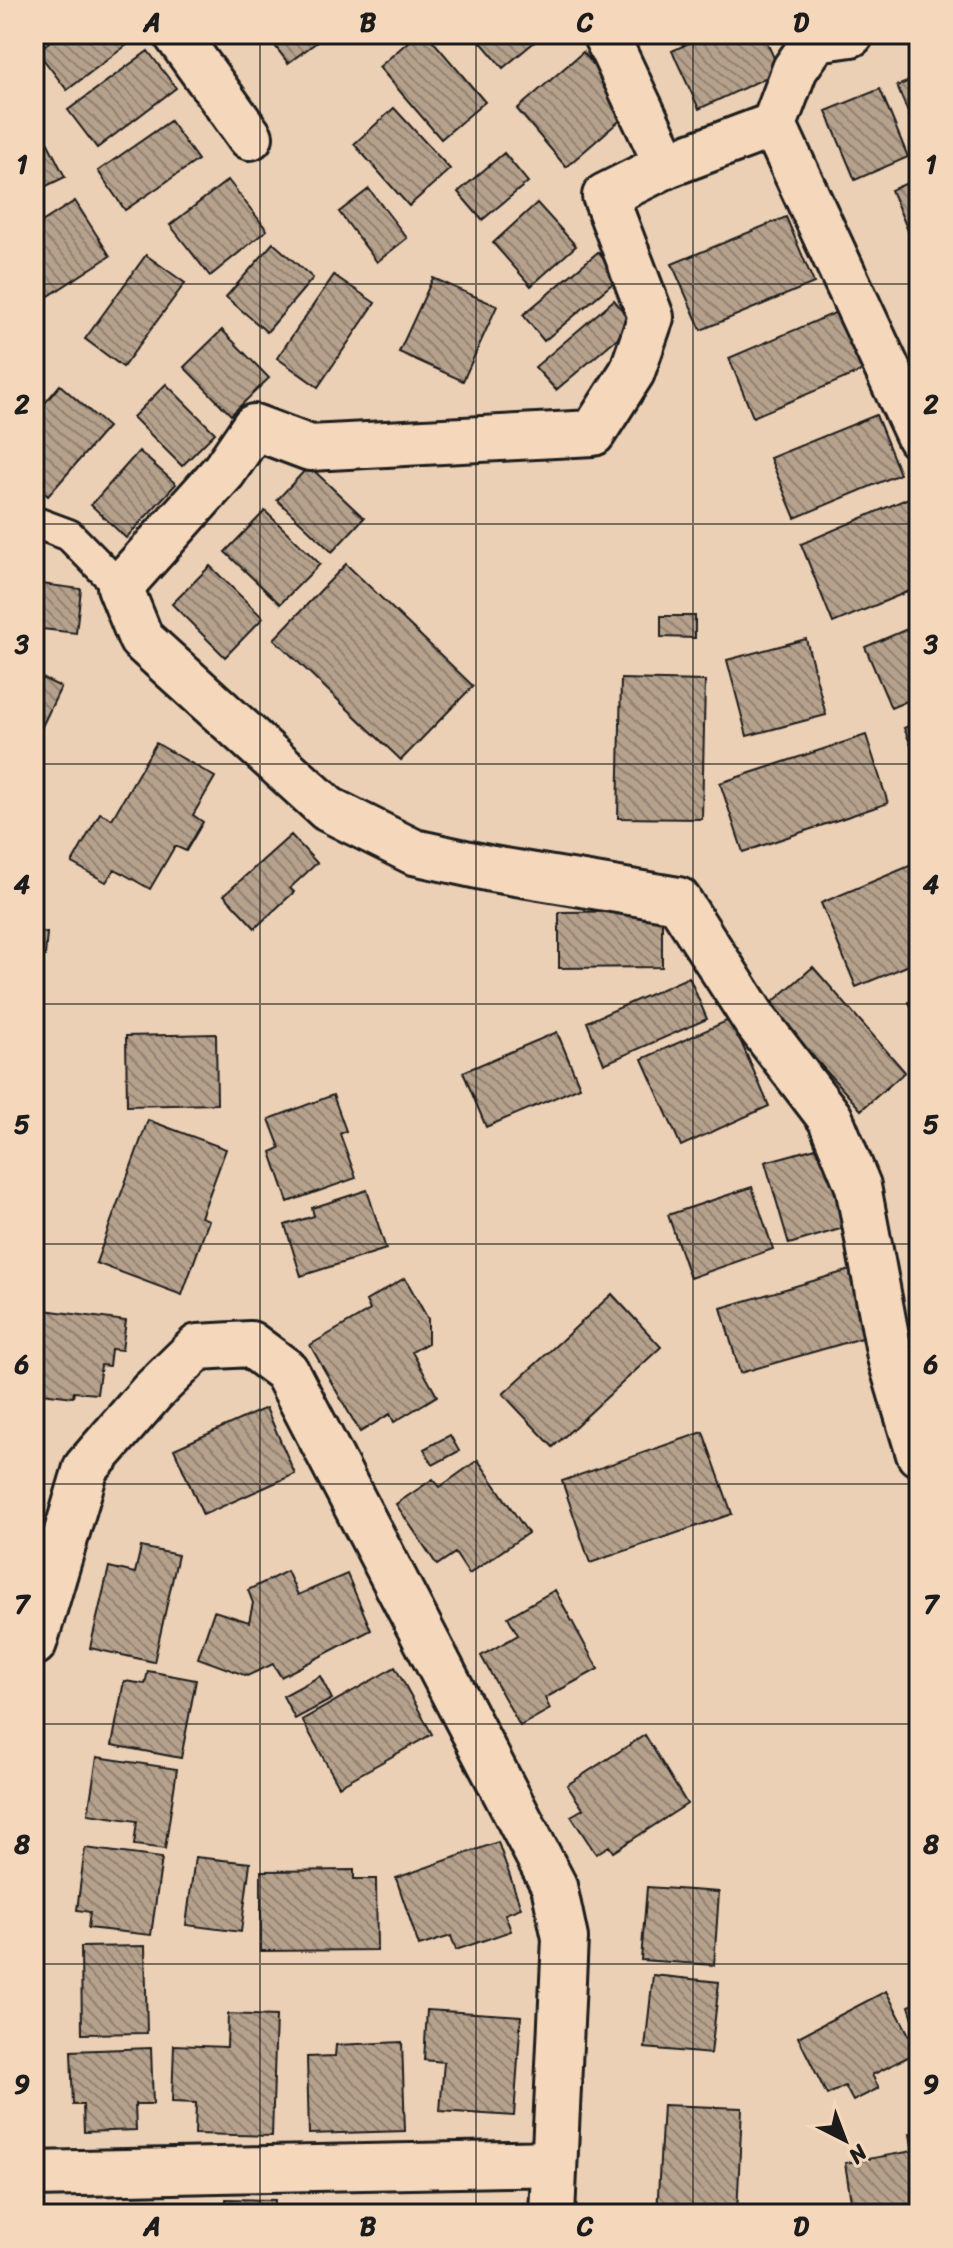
<svg xmlns="http://www.w3.org/2000/svg" width="953" height="2248" viewBox="0 0 953 2248" font-family="Sriracha,sans-serif">
<style>
.building{fill:url(#building-back-hatch);stroke:#1c1c1c;stroke-width:2}
.lines{fill:none;stroke-linecap:round;stroke-linejoin:round}
.lane-casing{stroke:#1c1c1c;stroke-width:36}
.street-casing{stroke:#1c1c1c;stroke-width:50}
.lane{stroke:#f5d7bb;stroke-width:30}
.street{stroke:#f5d7bb;stroke-width:44}
.grid{fill:none;stroke:#1c1c1c;stroke-width:2;stroke-opacity:0.55}
.neatline{fill:none;stroke:#1c1c1c;stroke-width:3}
.grid-label{font-size:26px;text-anchor:middle;font-weight:bold;fill:#1c1c1c}
</style>
<defs>
<pattern id="building-back-hatch" width="6" height="6" patternUnits="userSpaceOnUse" patternTransform="scale(2)"><rect width="6" height="6" fill="#b6a18c"/><path d="M-1 5l2 2M0 0l6 6M5-1l2 2" fill="none" stroke="#938272"/></pattern>
</defs>
<rect width="100%" height="100%" fill="#ecd0b5"/>
<filter id="ink" filterUnits="userSpaceOnUse"><feTurbulence type="fractalNoise" baseFrequency=".0125" numOctaves="2"/><feDisplacementMap in="SourceGraphic" scale="16" xChannelSelector="R" yChannelSelector="G"/><feConvolveMatrix kernelMatrix="1 2 1 2 8 2 1 2 1" color-interpolation-filters="sRGB"/></filter>
<g filter="url(#ink)">
<path class="building" d="M60,34H140V35L67,90L37,51Z
M266,34H328L288,63Z
M417,34H427L485,102L441,139L379,67Z
M474,34H544L503,68Z
M708,34H763L780,71L699,109L672,51Z
M148,51L176,88L97,148L68,110Z
M583,52L632,110L566,167L517,109Z
M919,77V139L897,86Z
M880,89L908,157L855,180L826,111Z
M394,108L450,169L409,206L354,144Z
M34,116L65,177L34,192Z
M170,121L198,160L125,210L98,171Z
M504,153L528,182L482,220L458,192Z
M919,178V257L891,190Z
M228,180L267,230L210,276L170,225Z
M369,189L407,238L377,262L339,212Z
M75,201L110,256L41,301L34,290V227Z
M537,203L576,246L531,286L493,243Z
M786,217L814,283L701,330L672,264Z
M273,243L313,278L267,332L226,297Z
M598,252L619,278L544,341L523,315Z
M146,255L185,283L123,367L85,339Z
M334,275L375,303L318,387L277,358Z
M433,278L497,306L463,381L399,352Z
M614,300L634,324L556,390L535,367Z
M837,312L862,371L753,417L729,358Z
M222,330L269,378L231,415L184,367Z
M166,384L215,433L182,466L133,417Z
M60,385L108,427L48,496L34,483V416Z
M876,415L900,474L795,518L770,458Z
M139,451L176,484L126,538L91,505Z
M309,466L364,518L332,552L277,500Z
M918,494L919,587L833,623L801,544Z
M265,511L320,564L280,604L225,552Z
M346,564L473,686L401,760L274,639Z
M210,566L263,618L225,657L172,604Z
M34,583L81,589L76,633L34,628Z
M661,616H695V638L661,637Z
M919,624V696L891,708L865,647Z
M806,639L826,715L747,736L727,660Z
M34,674L61,687L34,743Z
M621,679L705,681L702,819L618,818Z
M919,721V765L904,728Z
M866,735L888,803L743,852L720,783Z
M156,743L215,777L193,815L203,822L186,851L175,846L150,889L115,869L106,882L72,863L100,813L112,819Z
M291,835L317,863L290,888L294,892L255,928L224,895Z
M919,862V961L856,987L821,903Z
M662,911V967L559,968V912Z
M34,932L47,933L45,956L34,955Z
M813,967L905,1072L861,1110L768,1006Z
M689,977L707,1019L604,1064L587,1022Z
M919,997V1026L909,1002Z
M731,1019L769,1106L681,1146L642,1059Z
M557,1032L580,1087L486,1127L463,1072Z
M216,1034L217,1104L127,1106L126,1036Z
M333,1095L346,1131L340,1134L356,1178L288,1202L271,1152L280,1148L269,1119Z
M148,1120L226,1149L201,1217L209,1220L182,1295L96,1263Z
M823,1146L847,1227L789,1244L765,1162Z
M752,1187L773,1249L690,1278L668,1215Z
M367,1190L386,1249L301,1276L285,1225L314,1216L312,1208Z
M850,1270L869,1336L740,1373L721,1308Z
M405,1278L428,1319V1343L412,1352L437,1396L394,1422L390,1414L360,1432L310,1345L370,1310L366,1301Z
M612,1294L661,1347L553,1447L503,1394Z
M37,1309L126,1321L122,1350L111,1349L109,1366L101,1365L97,1394L74,1392L73,1397L34,1392V1332Z
M266,1408L295,1474L203,1515L174,1449Z
M703,1432L732,1514L590,1563L562,1481Z
M450,1435L459,1451L433,1465L424,1449Z
M478,1460L528,1533L469,1574L455,1553L437,1565L396,1504L433,1479L440,1487Z
M141,1547L178,1555L154,1662L90,1648L109,1567L135,1573Z
M287,1571L298,1595L347,1574L371,1630L281,1677L273,1664L247,1676L198,1658L214,1611L249,1622L253,1603L248,1590Z
M555,1590L598,1669L545,1698L550,1709L520,1726L481,1656L518,1635L508,1617Z
M395,1667L432,1734L339,1786L302,1720Z
M148,1671L196,1680L181,1758L112,1745L124,1681L145,1684Z
M320,1676L332,1699L295,1719L283,1696Z
M645,1735L687,1804L613,1852L609,1846L596,1854L571,1816L583,1809L567,1785Z
M97,1757L177,1769L165,1849L134,1845L137,1821L88,1814Z
M498,1842L521,1908L505,1914L511,1931L456,1950L451,1936L419,1946L396,1878Z
M85,1848L162,1858L151,1935L88,1928L90,1912L77,1910Z
M195,1857L250,1863L241,1932L186,1925Z
M354,1870V1879H376L377,1950L261,1951V1871Z
M647,1887L719,1892L714,1965L641,1960Z
M145,1946L147,2033L82,2034L81,1947Z
M653,1975L719,1982L711,2054L645,2048Z
M886,1991L918,2052L872,2075L879,2088L853,2101L845,2086L827,2095L798,2037Z
M919,2002V2037L909,2006Z
M427,2010L521,2016L514,2116L440,2111L444,2062L424,2060Z
M228,2014L276,2016L272,2136L195,2134L196,2103L172,2102L174,2045L227,2047Z
M402,2042L405,2131L309,2134L307,2057L335,2056L336,2045Z
M151,2048L153,2104H135L136,2130L84,2132L83,2105H73L71,2051Z
M663,2105L742,2108L737,2214H657Z
M919,2132V2214H853L845,2163L913,2151L910,2134Z
M226,2199L275,2200L274,2214H226Z"/>
<g class="lines">
<g class="lane-casing">
<path id="lane" d="M34,522L69,535L120,587"/>
</g>
<g class="street-casing">
<path id="street" d="M176,34L250,137
M605,34L667,165
M851,34L816,39L795,69L774,125L919,437
M774,125L667,165L605,196L651,317L632,372L593,433L310,448L254,427L224,471L120,587L141,639L328,809L414,852L492,869L678,900L755,1020L830,1118L858,1186L890,1357L919,1454
M34,1643L86,1468L152,1392L198,1347L250,1344L286,1371L554,1886L565,1938L552,2214
M34,2174L554,2163"/>
</g>
<use href="#lane" class="lane"/>
<use href="#street" class="street"/>
</g>
</g>
<path class="grid" d="M260,34V2214M476,34V2214M693,34V2214M34,284H919M34,524H919M34,764H919M34,1004H919M34,1244H919M34,1484H919M34,1724H919M34,1964H919"/>
<rect width="953" height="2248" fill="none" stroke="#f5d7bb" stroke-width="88"/>
<g transform="translate(845 2140) rotate(138)" stroke="#f5d7bb" stroke-width="6" paint-order="stroke">
<path d="M0-6L14 30L0 20L-14 30Z" fill="#1c1c1c"/>
<text y="-12" font-size="22" font-weight="bold" text-anchor="middle" fill="#1c1c1c">N</text>
</g>
<rect x="44" y="44" width="865" height="2160" class="neatline"/>
<g class="grid-label">
<text x="152" y="31">A</text>
<text x="368" y="31">B</text>
<text x="585" y="31">C</text>
<text x="801" y="31">D</text>
<text x="22" y="173">1</text>
<text x="931" y="173">1</text>
<text x="22" y="413">2</text>
<text x="931" y="413">2</text>
<text x="22" y="653">3</text>
<text x="931" y="653">3</text>
<text x="22" y="893">4</text>
<text x="931" y="893">4</text>
<text x="22" y="1133">5</text>
<text x="931" y="1133">5</text>
<text x="22" y="1373">6</text>
<text x="931" y="1373">6</text>
<text x="22" y="1613">7</text>
<text x="931" y="1613">7</text>
<text x="22" y="1853">8</text>
<text x="931" y="1853">8</text>
<text x="22" y="2093">9</text>
<text x="931" y="2093">9</text>
<text x="152" y="2235">A</text>
<text x="368" y="2235">B</text>
<text x="585" y="2235">C</text>
<text x="801" y="2235">D</text>
</g>
</svg>
